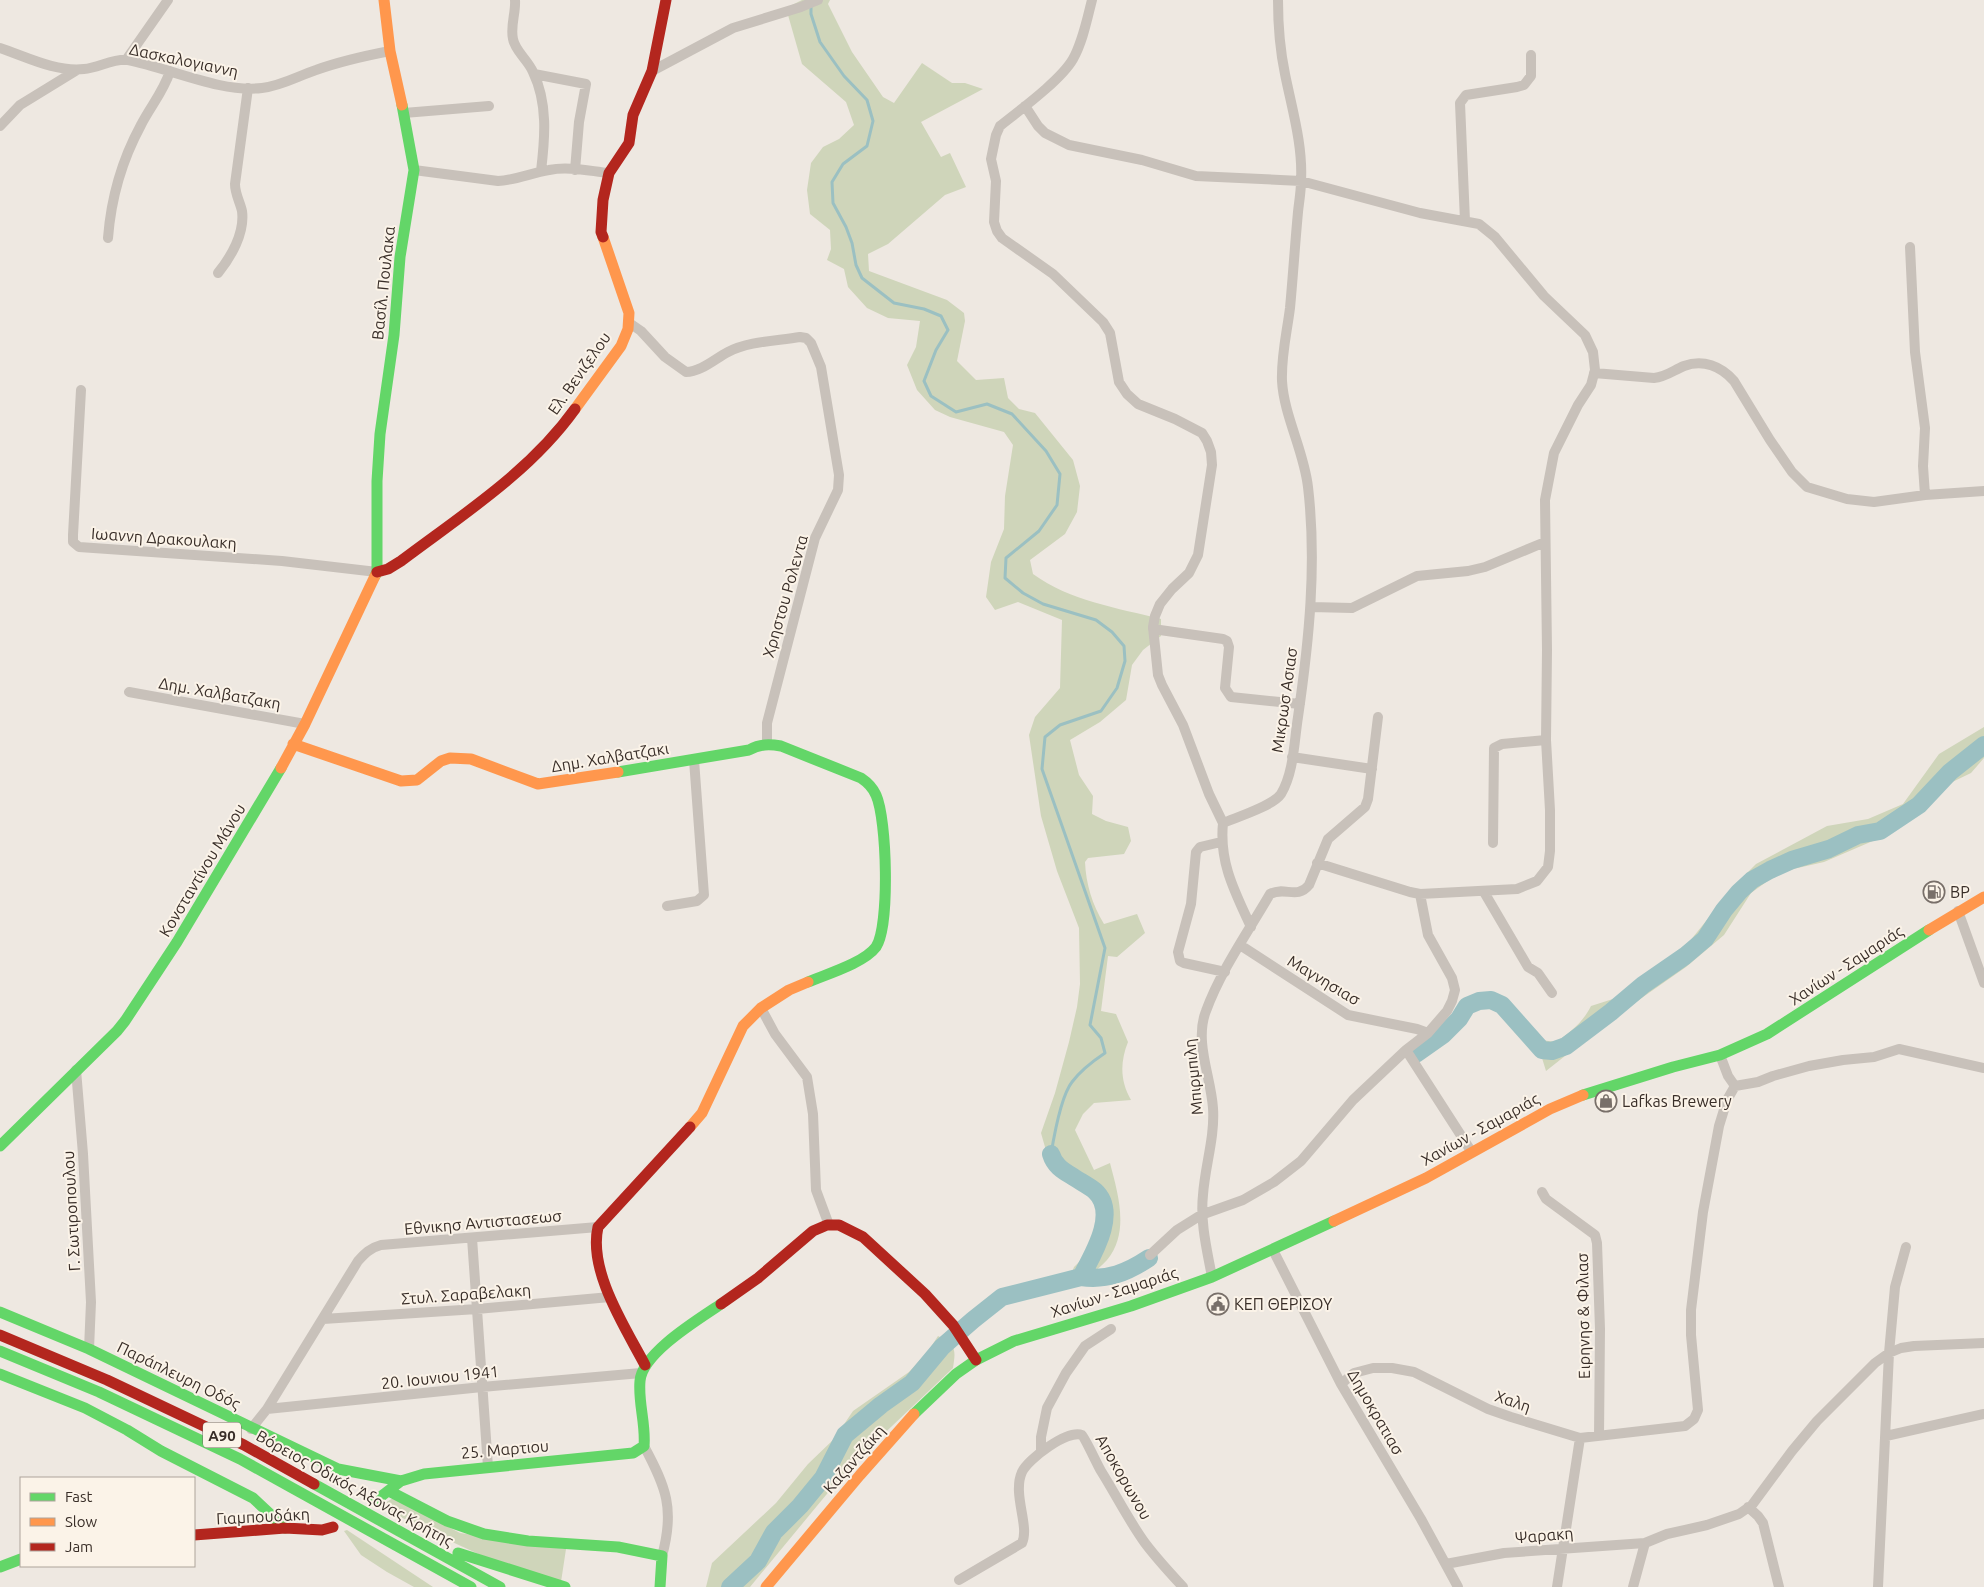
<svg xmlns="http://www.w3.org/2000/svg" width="1984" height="1587" viewBox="0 0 1984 1587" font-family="Ubuntu,sans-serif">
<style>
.green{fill:#cfd5ba}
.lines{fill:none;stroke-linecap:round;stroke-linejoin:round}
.stream{stroke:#9bc0c2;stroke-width:3}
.river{stroke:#9bc0c2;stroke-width:18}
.street{stroke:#c8c1ba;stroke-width:10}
.fast{stroke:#63d668;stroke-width:11}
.slow{stroke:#ff974d;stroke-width:11}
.jam{stroke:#b3261e;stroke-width:11}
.labels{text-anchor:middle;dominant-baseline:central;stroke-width:4;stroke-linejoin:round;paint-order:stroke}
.shield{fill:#fbf3e8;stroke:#736962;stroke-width:1}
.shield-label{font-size:15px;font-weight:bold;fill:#392e28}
.street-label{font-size:16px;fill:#392e28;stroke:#fbf3e8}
.poi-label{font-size:16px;fill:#392e28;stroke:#fbf3e8;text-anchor:start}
</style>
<rect width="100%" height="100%" fill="#eee8e1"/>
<path class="green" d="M802,0H830L828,4L852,52L883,97L894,103L922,63L952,83H965L983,89L921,122L941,157L950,153L966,187L945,195L888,244L868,254L869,271L947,300L964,313L965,321L957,361L976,380L1004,378L1008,398L1019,409L1035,413L1073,460L1080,486L1077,512L1065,534L1030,560L1033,574C1070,601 1118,608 1161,619V636L1143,650L1132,665L1126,700L1100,722L1070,740L1079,775L1093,796L1092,814L1106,821L1128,827L1131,841L1124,854L1088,858L1085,862C1086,884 1092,904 1104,924L1137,914L1145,933L1117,957L1108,956L1101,1011L1116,1014L1128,1042C1120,1062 1120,1081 1131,1100L1094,1103L1083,1114L1075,1130L1094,1170L1110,1163C1118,1194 1130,1232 1107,1260C1099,1269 1093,1271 1086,1283L1067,1285L1074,1267L1087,1254L1093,1241L1098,1227L1099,1214L1093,1201L1084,1192L1051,1168L1041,1133L1055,1093L1069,1042L1077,1007L1080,984L1079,928L1057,871L1041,816L1029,735L1035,717L1060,688L1062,620L1018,602L995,610L986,597L991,562L1004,529L1005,496L1013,445L1004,432L950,417L935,410L917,390L907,365L916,347L920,321L888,318L867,308L848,287L844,269L827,260L831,249L830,230L810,214L807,190L811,163L823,147L839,139L854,125L846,102L802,64L786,8Z
M1984,727V758L1971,773L1944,786L1924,811L1889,834L1824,862L1780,872L1751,893L1724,935L1686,967L1613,1018L1546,1071L1542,1058L1518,1026L1526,1024L1541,1040L1556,1042C1571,1032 1583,1022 1591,1006L1616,998L1689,942L1737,883L1756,864L1827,826L1868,819L1903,804L1939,754Z
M938,1336C956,1345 956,1349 953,1368L850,1466L750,1587H706L712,1563L776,1503L808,1464L834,1439L853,1411L909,1372L929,1350Z
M393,1498L460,1533L566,1549L561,1582L485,1557L426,1530L391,1512L382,1505Z
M347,1530L433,1587H414L387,1572L361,1555L344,1531Z"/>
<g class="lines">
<path class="stream" d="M811,6V14L820,42L844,76L867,100L873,121L867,146L843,164L832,182L833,203L846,227L852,243L856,265L862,278L894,303L924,309L941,316L948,330L936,350L924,381L931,396L956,412L987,404L1012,414L1046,451L1060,474L1057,505L1039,531L1006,558L1005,578L1023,593L1043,604L1096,620L1112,632L1124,646L1125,661L1117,688L1101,711L1060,725L1045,737L1042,769L1105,948L1090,1025L1101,1038L1105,1053C1093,1061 1081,1070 1072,1082C1061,1096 1054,1136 1051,1154"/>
<path class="river" d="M1416,1054L1443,1035L1459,1019L1467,1006L1479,1001L1491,1000L1502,1005L1542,1050L1552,1051L1566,1046L1611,1012L1643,985L1685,956L1705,939L1724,910L1739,892L1752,880L1770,870L1792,860L1829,849L1858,835L1880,831L1919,805L1950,772L1984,745
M1051,1154C1055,1167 1064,1171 1075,1178C1081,1182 1089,1186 1095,1191C1119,1213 1092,1256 1081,1277
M730,1587L758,1561L774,1532L800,1506L823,1478L845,1435L881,1405L912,1383L942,1347L973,1320L1002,1297L1081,1277C1107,1281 1128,1272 1149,1258"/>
<path class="street" d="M515,0C516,13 510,26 513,39C515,51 528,60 533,72C548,103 545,138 541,171
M1092,0C1087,19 1083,41 1073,59C1061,80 1020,110 1000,126L996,135L991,159L996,181L994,222L997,231L1002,238L1053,274L1103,322L1110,333L1119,382L1127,394L1138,404L1175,419L1202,433L1207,441L1211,452L1212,465L1198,555L1189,573L1172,589L1160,604L1155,616L1153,627L1158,675L1162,685L1183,725L1209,794L1223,823
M0,48C27,57 55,72 84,69C98,68 114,58 128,60C169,68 221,93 262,88C281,86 298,76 316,70C341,61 364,56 390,51
M126,60L168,0
M652,71L733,28L801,7L818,0
M534,74L586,84L579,122L575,170
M1025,106L1038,126L1045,133L1069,145L1142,160L1196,176L1301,181L1420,213L1479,224L1495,237L1544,296L1585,335L1593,352L1595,370L1591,385L1578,405L1554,453L1545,500L1547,650L1546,740L1550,810V851L1548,867L1537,881L1517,889L1420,894L1410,892L1317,863
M404,113L489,106
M0,126L20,105L77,70
M414,170L498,181C516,180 531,173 549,170C568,166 589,171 609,173
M1465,221L1460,103L1466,95L1517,87L1524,85L1531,76V55
M108,238C111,199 122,160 141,125C150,107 164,91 170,71
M1910,247L1915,352L1925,428L1923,466L1925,495
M218,273C231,257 245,233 242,211C240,202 235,194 235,184L248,88
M628,322L641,331L665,357L686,372C701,372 716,358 728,352C749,341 777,341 800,337L806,338L811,343L821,367L839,475L838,490L815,538L767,723V744
M1594,373L1654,378C1666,377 1674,370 1684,366C1703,359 1721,366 1734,381L1770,440L1792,472L1807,487L1847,499L1874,502L1925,495L1984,491
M81,390L73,535V542L79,547L282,561L377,572
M1311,607L1352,608L1417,576L1468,571L1485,567L1545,542
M1153,629L1223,639L1227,641L1229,647L1225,688L1231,697L1300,704
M129,692L305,724
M1292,757L1372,769
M1221,842L1200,847L1196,852L1191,904L1178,952L1180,961L1184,963L1225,972
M1493,843L1494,748L1502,744L1546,740
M1484,892L1528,967L1538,973L1552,993
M667,906L697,901L704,895L694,760
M1958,911L1984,983
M1251,927C1235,892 1219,863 1223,823C1237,817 1273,806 1281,794C1294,772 1294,742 1298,717C1309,641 1317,564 1308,487C1304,451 1284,416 1282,381C1281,356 1287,332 1290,308C1293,276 1295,244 1298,212C1299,202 1301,192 1301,181C1303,145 1292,109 1285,74C1280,50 1278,24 1278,0
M1240,945L1348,1015L1417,1029L1428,1033
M761,1008L775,1034L807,1077L813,1114L816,1190L829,1225
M1406,1050L1471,1151
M1720,1055L1728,1076L1735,1086L1758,1082L1773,1076L1809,1066L1843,1060L1874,1057L1899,1049L1984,1068
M76,1070L83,1154L91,1302L89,1349
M1542,1192L1546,1199L1595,1235L1597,1243L1600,1329L1599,1436
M472,1238L488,1467
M1273,1250L1341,1384L1421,1519L1458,1587
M1150,1255L1177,1230L1201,1215L1243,1200L1274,1182L1301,1161L1353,1100L1406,1050L1428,1033L1447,1011L1452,1001L1455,990L1452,978L1428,935L1420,894
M1212,1277C1207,1250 1200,1222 1203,1195C1205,1166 1215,1137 1213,1108C1211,1077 1194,1041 1206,1011C1221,970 1248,932 1270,894C1285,886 1297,900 1309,885L1328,839L1365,807L1368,799L1378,717
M323,1319L477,1309L610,1297
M1341,1384L1354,1373L1373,1368H1392L1414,1372L1488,1409L1511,1417L1580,1438L1685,1426L1694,1419L1698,1410L1691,1335V1310L1703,1212L1719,1126L1727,1100L1735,1086
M267,1409L358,1261C365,1253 370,1248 381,1245L598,1227
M251,1429L267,1409L482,1387L641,1373
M1886,1436L1984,1414
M644,1446C666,1487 675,1509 662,1556
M1041,1451V1437L1047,1408L1066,1373L1085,1346L1111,1329
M1748,1507L1758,1516L1763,1523L1779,1587
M1446,1564L1504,1553L1645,1543L1667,1534L1707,1525L1739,1514L1752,1505L1792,1451L1817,1421L1875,1363L1889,1353L1901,1348L1914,1346L1984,1343
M959,1580L1022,1543C1030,1526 1012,1494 1022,1472C1028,1459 1068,1429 1082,1435C1084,1436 1098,1466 1101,1471C1116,1495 1129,1521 1145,1543C1157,1559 1170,1573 1183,1587
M1557,1587L1580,1438
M1633,1587L1645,1543
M1878,1587L1889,1353L1895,1287L1906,1247"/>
<path class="fast" d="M375,576L377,572V481L380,434L394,335L400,257L414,170L402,105
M618,772L749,750C760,744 769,744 781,746L861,778C867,782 873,788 876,795C887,819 890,926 876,947C864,963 827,974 808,982
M1583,1095L1673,1067L1720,1055L1767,1034L1929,930
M0,1146L117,1031L125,1021L177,942L281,768
M0,1312L89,1349L338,1469L401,1481
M0,1351L99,1392L240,1459L471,1587
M0,1374L85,1408L127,1430L161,1451L253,1498L285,1528
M914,1414L956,1374L976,1360L1014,1341L1131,1306L1212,1277L1334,1221
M314,1484L500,1587
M389,1491L447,1521L484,1534L528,1541L618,1547L662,1556L660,1587
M375,1501L401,1481L424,1474L633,1453L644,1446C646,1424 638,1403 640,1381C642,1353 699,1319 721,1304
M458,1553L565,1587
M0,1567L21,1559"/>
<path class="slow" d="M384,0L390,51L402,105
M575,409L621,346L628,329L629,313L603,237
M293,744L401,781L417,780L441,761L450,758L471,759L538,784L618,772
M281,768L305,724L375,576
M1929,930L1984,897
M690,1127L702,1113L743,1026L761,1008L789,990L808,982
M1334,1221L1426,1178L1550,1109L1583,1095
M766,1587L860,1475L914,1414"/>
<path class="jam" d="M603,237L601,232L603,200L609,173L629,143L633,115L652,71L666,0
M377,572L388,569L401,561C462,515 530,472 575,409
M721,1304L758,1278L813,1231L827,1225H839L863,1237L925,1294L953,1325L976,1360
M0,1335L107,1380L244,1445L314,1484
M645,1365C625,1327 588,1271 598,1227L690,1127
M194,1535L285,1528L322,1530L333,1527"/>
</g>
<defs>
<g id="fuel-ring" transform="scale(1.125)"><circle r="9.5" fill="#fbf3e8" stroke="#786f69" stroke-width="1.5"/><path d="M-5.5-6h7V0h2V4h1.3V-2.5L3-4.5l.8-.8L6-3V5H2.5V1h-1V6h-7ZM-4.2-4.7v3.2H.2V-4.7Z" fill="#786f69"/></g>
<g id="shop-ring" transform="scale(1.125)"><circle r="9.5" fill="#fbf3e8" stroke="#786f69" stroke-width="1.5"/><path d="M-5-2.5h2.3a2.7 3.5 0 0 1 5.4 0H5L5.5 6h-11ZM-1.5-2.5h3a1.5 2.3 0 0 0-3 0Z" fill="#786f69"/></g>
<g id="civic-ring" transform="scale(1.125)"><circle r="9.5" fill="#fbf3e8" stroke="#786f69" stroke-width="1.5"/><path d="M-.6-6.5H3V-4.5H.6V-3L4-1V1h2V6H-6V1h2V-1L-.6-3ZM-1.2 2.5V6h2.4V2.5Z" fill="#786f69"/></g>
</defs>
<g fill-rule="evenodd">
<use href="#fuel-ring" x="1934" y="892"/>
<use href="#shop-ring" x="1606" y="1101"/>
<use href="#civic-ring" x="1218" y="1304"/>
</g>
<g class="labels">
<rect class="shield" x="203" y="1422.5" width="38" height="25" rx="4"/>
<g class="shield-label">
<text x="222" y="1435">Α90</text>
</g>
<g class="street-label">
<text transform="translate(184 60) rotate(12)">Δασκαλογιαννη</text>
<text transform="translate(383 283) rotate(-84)">Βασίλ. Πουλακα</text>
<text transform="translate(579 373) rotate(-55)">Ελ. Βενιζελου</text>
<text transform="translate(164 538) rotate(4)">Ιωαννη Δρακουλακη</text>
<text transform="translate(785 596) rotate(-74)">Χρηστου Ρολεντα</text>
<text transform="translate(220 693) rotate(10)">Δημ. Χαλβατζακη</text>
<text transform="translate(1284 700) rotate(-82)">Μικρωσ Ασιασ</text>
<text transform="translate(610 757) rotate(-9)">Δημ. Χαλβατζακι</text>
<text transform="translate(202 870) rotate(-59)">Κονσταντίνου Μάνου</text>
<text transform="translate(1846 965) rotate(-33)">Χανίων - Σαμαριάς</text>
<text transform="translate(1324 980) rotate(31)">Μαγνησιασ</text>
<text transform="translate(1193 1077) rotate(-96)">Μπιρμπιλη</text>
<text transform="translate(1480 1129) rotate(-29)">Χανίων - Σαμαριάς</text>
<text transform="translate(71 1211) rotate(-93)">Γ. Σωτιροπουλου</text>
<text transform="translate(483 1222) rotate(-5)">Εθνικησ Αντιστασεωσ</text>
<text transform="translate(1114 1292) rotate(-18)">Χανίων - Σαμαριάς</text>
<text transform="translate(466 1294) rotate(-4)">Στυλ. Σαραβελακη</text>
<text transform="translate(1583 1316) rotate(-91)">Ειρηνησ &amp; Φιλιασ</text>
<text transform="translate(179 1375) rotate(26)">Παράπλευρη Οδός</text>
<text transform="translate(440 1377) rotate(-6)">20. Ιουνιου 1941</text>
<text transform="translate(1513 1401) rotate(19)">Χαλη</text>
<text transform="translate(1376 1412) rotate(60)">Δημοκρατιασ</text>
<text transform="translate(505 1449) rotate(-5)">25. Μαρτιου</text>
<text transform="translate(854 1459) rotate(-49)">Καζαντζάκη</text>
<text transform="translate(1124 1477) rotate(60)">Αποκορωνου</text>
<text transform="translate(355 1488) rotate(29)">Βόρειος Οδικός Άξονας Κρήτης</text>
<text transform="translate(263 1516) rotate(-3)">Γιαμπουδάκη</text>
<text transform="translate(1544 1535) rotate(-5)">Ψαρακη</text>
</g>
<g class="poi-label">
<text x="1950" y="892">BP</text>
<text x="1622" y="1101">Lafkas Brewery</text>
<text x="1234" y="1304">ΚΕΠ ΘΕΡΙΣΟΥ</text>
</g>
</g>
<rect x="20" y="1477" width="175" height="90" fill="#fbf3e8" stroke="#ada49b"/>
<rect x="30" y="1493" width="25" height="8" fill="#63d668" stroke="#ada49b"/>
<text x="65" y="1502" font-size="15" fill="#392e28">Fast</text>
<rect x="30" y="1518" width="25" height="8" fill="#ff974d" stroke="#ada49b"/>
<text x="65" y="1527" font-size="15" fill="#392e28">Slow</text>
<rect x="30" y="1543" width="25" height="8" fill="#b3261e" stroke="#ada49b"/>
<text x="65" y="1552" font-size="15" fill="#392e28">Jam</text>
</svg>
